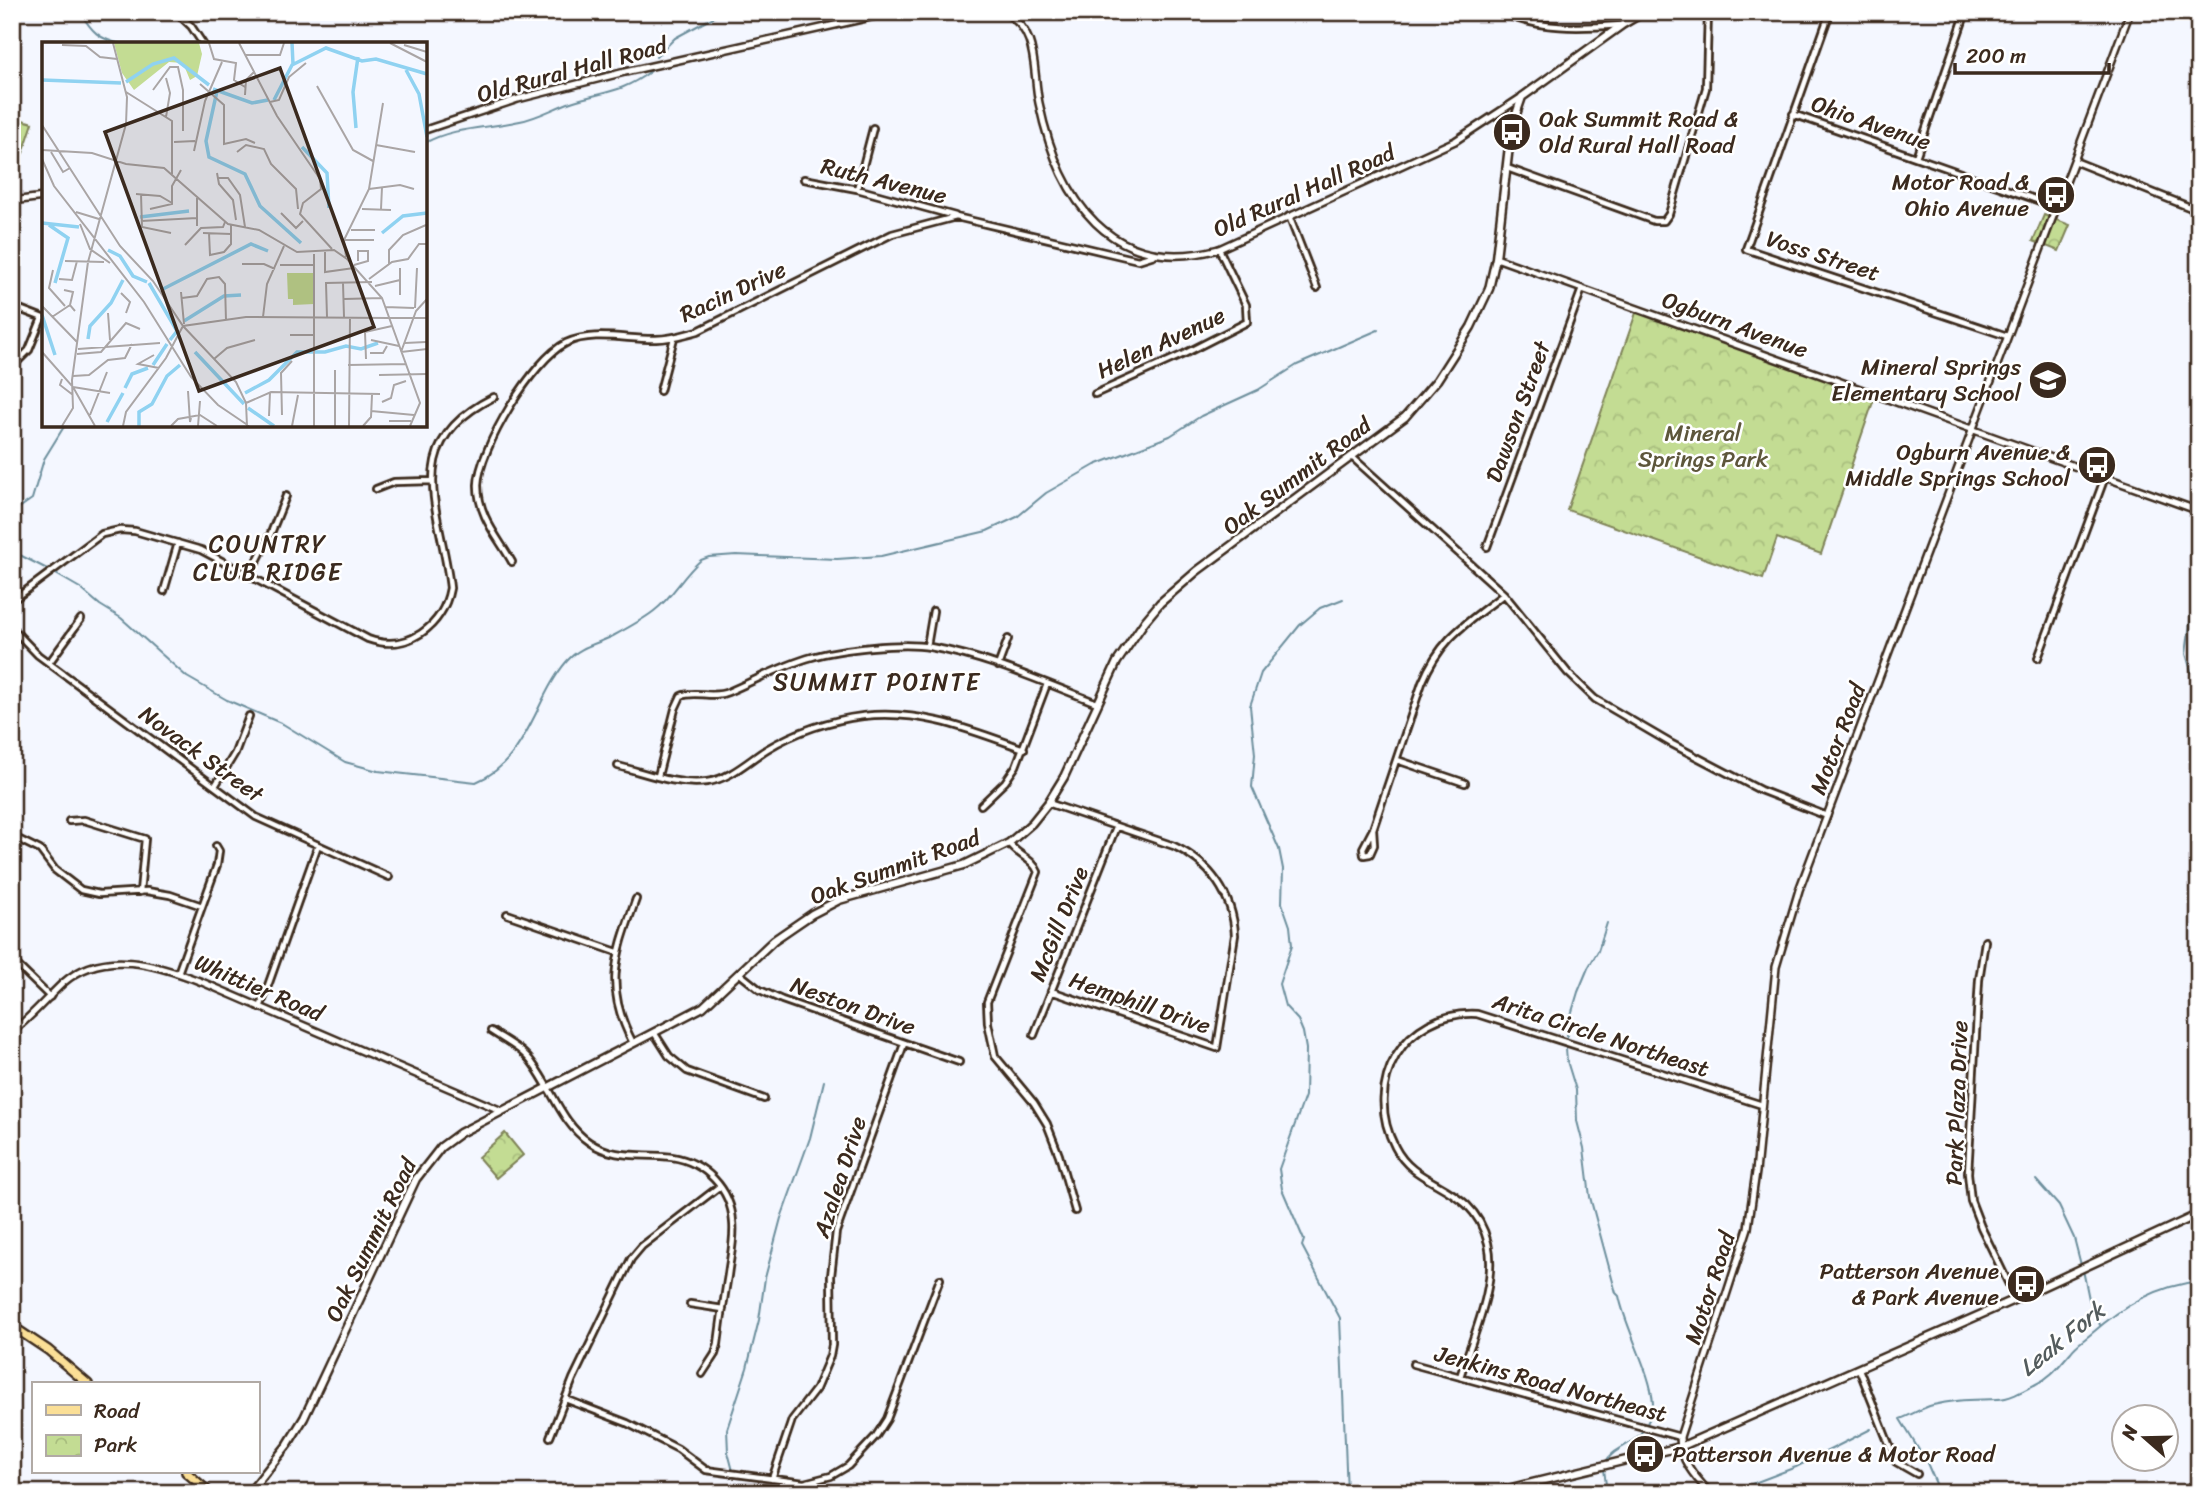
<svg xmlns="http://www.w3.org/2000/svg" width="2211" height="1505" viewBox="0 0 2211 1505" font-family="Sriracha,sans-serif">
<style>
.cemetery{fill:url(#cemetery-stones);stroke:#7f8358;stroke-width:2}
.park{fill:url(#park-crowns);stroke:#7f8358;stroke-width:2}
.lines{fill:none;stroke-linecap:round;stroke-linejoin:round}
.stream{stroke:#6d8f9d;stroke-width:2}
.minor-casing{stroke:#3b2a1e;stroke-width:10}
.tertiary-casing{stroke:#3b2a1e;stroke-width:10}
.secondary-casing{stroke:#3b2a1e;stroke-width:11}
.primary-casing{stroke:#3b2a1e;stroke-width:12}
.motorway-casing{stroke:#3b2a1e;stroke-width:13}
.minor{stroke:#fff;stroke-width:4.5}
.tertiary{stroke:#fff;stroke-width:5}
.secondary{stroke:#fff;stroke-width:6}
.primary{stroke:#fbdf96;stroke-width:7}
.motorway{stroke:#fbdf96;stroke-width:8}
.labels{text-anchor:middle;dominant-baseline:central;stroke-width:5;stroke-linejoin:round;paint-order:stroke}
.street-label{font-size:23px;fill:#3b2a1e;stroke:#fff}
.poi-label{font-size:23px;fill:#3b2a1e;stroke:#fff;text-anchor:end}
.park-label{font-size:23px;fill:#5d563b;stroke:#fff}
.neighbourhood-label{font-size:24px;letter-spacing:2px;fill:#3b2a1e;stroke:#fff}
.water-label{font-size:24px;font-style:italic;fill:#545c5d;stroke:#fff}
.inset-river{fill:none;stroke:#8fd2f1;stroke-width:3.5}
.inset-road{fill:none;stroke:#aaa5a5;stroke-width:2}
.view{fill:#3b2a1e;fill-opacity:0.15;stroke:#3b2a1e;stroke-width:3.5}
.inset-edge{fill:none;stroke:#3b2a1e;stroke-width:3.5}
</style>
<defs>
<pattern id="cemetery-stones" width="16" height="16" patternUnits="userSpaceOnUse" patternTransform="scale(1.75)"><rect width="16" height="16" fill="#c3dc93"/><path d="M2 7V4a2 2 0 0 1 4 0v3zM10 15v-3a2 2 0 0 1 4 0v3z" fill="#a8bd7e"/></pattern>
<pattern id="park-crowns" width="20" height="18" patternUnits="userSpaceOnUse" patternTransform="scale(1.75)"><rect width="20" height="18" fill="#c3dc93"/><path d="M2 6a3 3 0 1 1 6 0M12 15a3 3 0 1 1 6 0" fill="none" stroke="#a8bd7e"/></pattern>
</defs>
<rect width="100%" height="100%" fill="#f4f7ff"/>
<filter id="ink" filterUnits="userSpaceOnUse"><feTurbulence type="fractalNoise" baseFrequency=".0143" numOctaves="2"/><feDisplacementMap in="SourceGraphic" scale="14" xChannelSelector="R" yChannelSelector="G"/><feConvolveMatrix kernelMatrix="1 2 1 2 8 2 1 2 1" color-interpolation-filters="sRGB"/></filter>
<g filter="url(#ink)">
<path class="cemetery" d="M12,117L33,123L23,153L12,155Z"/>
<path class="park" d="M2044,215L2070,225L2059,251L2033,241Z
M1637,310L1875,396L1821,554L1777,538L1763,579L1567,510Z
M505,1133L523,1155L496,1178L478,1157Z"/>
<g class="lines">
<path class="stream" d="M80,12C92,32 99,39 121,44
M1177,12L1188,15
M656,57L675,38L723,12
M425,143C453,127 489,128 520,121C537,118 554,108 571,102C604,91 620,94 651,71
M12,513L32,499L44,459L65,425
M12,551L49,570
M54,573L80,588L100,605L121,618L187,677L227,700L283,724L345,762L378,771L476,782C528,761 534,699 567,661C580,646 597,644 613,636C624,630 645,618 654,611C673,597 683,575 701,560L709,557L736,555L837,559L881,556L987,531L1017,517L1046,493L1095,465L1170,436L1201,416L1258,390L1297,365L1378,330
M2199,586L2191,616L2186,654L2199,698
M1343,599L1320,608L1300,625L1261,673L1250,706L1255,754L1252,787L1279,849L1283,869L1282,903L1290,926L1292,945L1279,984L1285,1006L1298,1020L1303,1032L1306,1049L1305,1096L1279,1169L1282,1189L1304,1240L1302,1246L1340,1318L1347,1493
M2036,1180L2059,1206L2074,1238L2081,1265
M2083,1270L2089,1299L2100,1325
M1605,1463C1613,1448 1631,1446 1641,1433C1647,1425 1653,1413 1653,1403C1651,1372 1626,1330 1619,1296L1616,1293L1590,1197L1584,1148L1577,1121L1576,1090L1567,1061L1566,1049L1568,1025L1578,992L1588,968L1598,951L1607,923
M1604,1469L1607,1493
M733,1471L728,1452L727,1429L747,1368L759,1320L765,1278L781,1218L810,1138L824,1081
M736,1485L738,1493
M1728,1493L1796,1467L1871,1429
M1940,1493L1927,1463L1900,1419C1912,1415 1921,1408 1933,1405C1955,1399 1975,1400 1997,1399C2010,1399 2025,1390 2036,1384C2052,1377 2060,1364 2071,1352C2076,1345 2084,1340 2091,1334C2123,1306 2156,1286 2199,1281"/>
<g class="minor-casing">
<path id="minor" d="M176,12L191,26L203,44
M1500,12C1539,30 1580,28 1622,25
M1830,12L1746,249L2007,336
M1793,114L2057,207
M1916,157L1966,12
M1507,168L1654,221H1664L1669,214L1706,88L1708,12
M804,179L857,189L955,216
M857,189L873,128
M1289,216L1317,288
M12,306L43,318
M12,367L29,350L42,318
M660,391L674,338
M1095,394L1184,354L1247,322L1246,305L1219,249
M1352,457L1504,594L1568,673L1595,699L1672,744L1760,790L1827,816
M376,489L394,482L432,481
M1487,547L1582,289
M512,562C498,537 478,516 478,485C479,449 533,359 566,343C593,330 628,340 656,339C671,339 683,335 698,331L892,234L956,217L1138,260L1154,255
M250,575L271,533L286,496
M164,591L178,543
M12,601L102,534L120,530L135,531L201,550L368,639C407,653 443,627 450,588C441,508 399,444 494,397
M12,628L38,655L256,817L389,877
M927,646L933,611
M2038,658L2105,477
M49,663L81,619
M998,666L1008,639
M1397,760L1465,783
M618,766C646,773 677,786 707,782C730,779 748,761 767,749C795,732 830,720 863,716C920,709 971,730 1024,749
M658,776L675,709L681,696C695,690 713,699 728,692C756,680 783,665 812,657C839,649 902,642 930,647C987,657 1043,682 1097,703
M215,786L235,753L249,716
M1048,803L1174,846C1210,863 1233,895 1235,935L1217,1048L1051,991
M981,805L1005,782L1016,766L1047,684
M69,821L84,820L145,839L140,892
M1373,829L1374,845L1370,854L1364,855L1363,848L1373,829L1422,683C1441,637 1466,624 1504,594
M12,836L40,850L55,870L81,890L99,894L147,891L170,895L202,906
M1009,843C1016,855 1033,858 1038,872L987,1002L988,1023L995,1056L1034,1103L1047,1124L1059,1155L1075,1211
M507,914L617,952
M1985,941L1979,980L1968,1173L1971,1201L1981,1227L2016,1299
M12,960L50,997
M178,973L217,865L219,851L216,846
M740,974L760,990L782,1000L959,1062
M260,1008L318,845
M491,1031C506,1041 523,1049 533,1064C552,1089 562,1124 589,1142C615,1160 642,1153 672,1157C705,1162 731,1189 733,1222C735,1239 730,1258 728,1275C724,1298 721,1321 718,1344L715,1354L702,1374
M655,1034L669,1056L687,1071L764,1099
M1034,1035L1116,827
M633,1043C603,986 616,956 636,899
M690,1304L723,1309
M1413,1364L1680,1437
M1859,1369L1896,1462L1917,1474
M1460,1377C1472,1338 1498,1284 1488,1243C1472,1181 1417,1191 1395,1147C1362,1084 1404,1010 1477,1014L1762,1105
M565,1399L627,1423L678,1449L706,1470L804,1483L831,1476L848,1466L876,1436L887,1419L940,1279
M550,1437L573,1379L631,1259L642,1246L720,1186
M772,1479L792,1420L816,1389L830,1356L832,1345L831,1276L836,1232L904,1044"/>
</g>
<g class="tertiary-casing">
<path id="tertiary" d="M1004,12C1040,31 1032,70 1039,103C1059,199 1110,278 1219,249L1455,141L1522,97
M425,130L518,99L625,72L893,12
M2074,161L2199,211
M12,201L44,197
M1496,258L2199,511
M12,1032C31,1017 46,999 63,983C103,947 158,965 202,982L502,1111
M1710,1493C1694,1476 1680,1460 1680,1437L1748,1228L1756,1172L1776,967L1799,890L2130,12"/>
</g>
<g class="secondary-casing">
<path id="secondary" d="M249,1493L288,1444L304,1418L416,1179L441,1147L460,1133L703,1007L774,940L812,914L839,900L964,865L1009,843L1032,823L1048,803L1064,777L1117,662L1145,621L1160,603L1197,571L1405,417L1437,380L1471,327L1489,289L1496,258L1511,129L1522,97L1622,25L1644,12
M1491,1493L1680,1447L2016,1299L2199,1214"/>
</g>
<g class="primary-casing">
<path id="primary" d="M12,1326L48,1350L88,1384
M186,1472L210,1493"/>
</g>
<g class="motorway-casing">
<path id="motorway" d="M2180,1493L2199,1485"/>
</g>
<use href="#minor" class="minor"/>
<use href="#tertiary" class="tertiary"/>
<use href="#secondary" class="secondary"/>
<use href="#primary" class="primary"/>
<use href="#motorway" class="motorway"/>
</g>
</g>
<defs>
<g id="bus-disc" transform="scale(2.0125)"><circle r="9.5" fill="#3b2a1e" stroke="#fff"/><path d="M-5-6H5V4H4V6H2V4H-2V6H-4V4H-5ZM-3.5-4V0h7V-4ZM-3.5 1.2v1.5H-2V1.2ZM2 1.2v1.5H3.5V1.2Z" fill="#fff"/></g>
<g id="school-disc" transform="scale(2.0125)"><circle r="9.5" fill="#3b2a1e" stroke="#fff"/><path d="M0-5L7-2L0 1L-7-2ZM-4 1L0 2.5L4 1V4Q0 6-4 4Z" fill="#fff"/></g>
</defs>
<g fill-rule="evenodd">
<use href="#bus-disc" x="1512" y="132"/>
<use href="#bus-disc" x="2056" y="195"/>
<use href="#school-disc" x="2048" y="380"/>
<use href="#bus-disc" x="2097" y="465"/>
<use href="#bus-disc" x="2026" y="1284"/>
<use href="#bus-disc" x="1645" y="1454"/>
</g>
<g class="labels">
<g class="street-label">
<text transform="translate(572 70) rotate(-15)">Old Rural Hall Road</text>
<text transform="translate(1871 123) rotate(19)">Ohio Avenue</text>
<text transform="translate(884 181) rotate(14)">Ruth Avenue</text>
<text transform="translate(1304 191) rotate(-24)">Old Rural Hall Road</text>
<text transform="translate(1823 256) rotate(18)">Voss Street</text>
<text transform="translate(733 292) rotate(-25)">Racin Drive</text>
<text transform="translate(1735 325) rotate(20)">Ogburn Avenue</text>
<text transform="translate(1161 343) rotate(-25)">Helen Avenue</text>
<text transform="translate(1518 412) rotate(-70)">Dawson Street</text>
<text transform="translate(1297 476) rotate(-37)">Oak Summit Road</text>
<text transform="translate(1838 739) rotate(-69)">Motor Road</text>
<text transform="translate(201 754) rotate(36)">Novack Street</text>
<text transform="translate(895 867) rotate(-20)">Oak Summit Road</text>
<text transform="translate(1059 924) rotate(-68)">McGill Drive</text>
<text transform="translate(259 988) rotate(23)">Whittier Road</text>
<text transform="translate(1140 1003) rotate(19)">Hemphill Drive</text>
<text transform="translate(853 1006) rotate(20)">Neston Drive</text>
<text transform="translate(1601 1035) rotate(18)">Arita Circle Northeast</text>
<text transform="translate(1957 1103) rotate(-88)">Park Plaza Drive</text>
<text transform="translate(840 1177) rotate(-72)">Azalea Drive</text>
<text transform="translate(371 1240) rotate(-64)">Oak Summit Road</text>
<text transform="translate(1710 1288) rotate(-72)">Motor Road</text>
<text transform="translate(1551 1384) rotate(15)">Jenkins Road Northeast</text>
</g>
<g class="poi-label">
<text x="1539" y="119" text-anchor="start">Oak Summit Road &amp;<tspan x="1539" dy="26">Old Rural Hall Road</tspan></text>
<text x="2029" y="182">Motor Road &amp;<tspan x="2029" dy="26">Ohio Avenue</tspan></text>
<text x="2021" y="367">Mineral Springs<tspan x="2021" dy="26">Elementary School</tspan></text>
<text x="2070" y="452">Ogburn Avenue &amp;<tspan x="2070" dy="26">Middle Springs School</tspan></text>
<text x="1999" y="1271">Patterson Avenue<tspan x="1999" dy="26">&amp; Park Avenue</tspan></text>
<text x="1672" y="1454" text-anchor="start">Patterson Avenue &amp; Motor Road</text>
</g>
<g class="park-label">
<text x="1703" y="433">Mineral<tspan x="1703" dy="26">Springs Park</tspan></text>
</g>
<g class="neighbourhood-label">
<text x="268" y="544">COUNTRY<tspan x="268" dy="28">CLUB RIDGE</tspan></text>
<text x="877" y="682">SUMMIT POINTE</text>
</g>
<g class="water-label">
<text transform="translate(2062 1339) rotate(-39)">Leak Fork</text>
</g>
</g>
<g transform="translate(42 42)">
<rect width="385" height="385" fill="#f4f7ff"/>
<path d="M72,1H157L160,12L155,34L148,38L141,21L127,20L92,48L80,31Z" fill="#c3dc93"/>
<path d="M245,231H272V262L251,263V257H246Z" fill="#c3dc93"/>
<path class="inset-river" d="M250,1L251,22M364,28L377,52L385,95M0,38L79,41M84,40L111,22L132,16L167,43M171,47L210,61L226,58M175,49L164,99L167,115L203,132L218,164L259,201M232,58L250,23L284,6L320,19L334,17L385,32M314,86L311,50L316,15M260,105L285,131L287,166M98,175L147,169M0,181L37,185M7,183L26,196L13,241M340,191L361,174L385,171M66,208L78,214L91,234L105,240M107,241L135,289L128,298M121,247L209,202L226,209M0,273L13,313M142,279L182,254L199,253M46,297L48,284L69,261L81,238M153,310L202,362M111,323L125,302M83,346L90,332L106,326M203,351L227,338L255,310H283L304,304L319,307L336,301M206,366L232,384M65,380L81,351M97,384V370L110,362L125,334L138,323"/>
<path class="inset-road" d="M167,1L172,17L194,21L192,38L203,45M197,1L235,74L278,137L279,147L261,161L258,172L290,207M348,1L385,20M20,3L44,4L58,15L75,17M362,3L385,10M203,13H238L242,1M124,36L128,51L124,75M158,42L182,63V102L204,97L213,101M275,44L311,108L331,119M111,48L128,25H136L141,48V89M84,50L130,79V132M203,53L204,38L212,30M228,60L237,58L247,35L264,21M0,83L78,204L111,239L141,284L194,340L204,361L205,384M132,100L153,99M334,103L373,110L367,109M0,108L50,111L84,122L122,126L186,182L217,188L255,210L292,208L305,217L340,256L378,361L368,384M152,109L163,59L180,20M9,110L21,130L28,126M195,110L204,103L222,107L229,122L254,147L256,167M0,117L12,144L102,260L149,335L176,363L207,384M175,131L177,142L191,158L194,178M176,136H186L198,153L203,185M327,147L358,143L372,147M94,152L118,154L130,161M99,152L100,185L129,191M108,167L130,162V144L139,128M320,167L349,168M339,167L340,145M34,170L57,177M239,171L254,186L261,179M99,179L155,176M38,182L48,207L68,221M155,184V156M309,188H333M161,191L189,192M167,191L168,213L182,210L189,202V183M302,198H332M143,203L159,186L181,185L183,180M283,210V230L312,226M272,212V384M304,215L302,198L327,147L341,61M23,219L62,220M200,222H222L233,227M347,222V208L361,193L384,183M238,223H272M312,223L326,219V209H316V219M358,226V253M11,228L7,246L23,264M17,237L30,238L35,219M327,237L350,220L366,217L377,202H385M301,241L302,275M333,244L358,238M22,248L31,250L28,263M139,250L142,282M79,251L88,260L84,271M140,256L155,254L165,237L177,235L183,242L184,279M302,257L340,256M0,264L35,300M343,265L372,266M373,266L375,226M66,271L68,298M10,275L28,263L33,269M221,275L225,242L242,204M285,275L284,241L330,240M347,276H385M248,293H272M329,298L357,304M363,301L384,300M36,307L118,301M0,310L31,345L53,384M359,310L385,307M359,310L374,269L385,257M328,311H341L345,304M35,312L59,310L84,281L98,287M112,313L96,322L117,326M172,317L185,306L213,298M324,317L323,290L350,284M306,323L364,322M337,333L385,332M31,334L47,333L66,318L83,316L90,302M20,337L18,343L31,353M31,345L68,351M146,349L148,380L149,376M340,360L349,356L352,343L364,339M204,361L229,350L338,352M329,369L372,373M48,373L65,330M240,373L239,331L250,319M227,374L228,350M347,379H369M20,384L31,366L30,338L46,220L84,82L85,55L71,1M81,384L84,370L124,316L141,284L204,275L347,276M129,384L136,377L158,373L175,384M156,384L158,359M250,384L256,353M293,384V328M307,384L308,276M321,384L329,375L330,353"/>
<path class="view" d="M238,26L332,285L157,349L63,90Z"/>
<rect width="385" height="385" class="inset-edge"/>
</g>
<rect width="2211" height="1505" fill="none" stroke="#fff" stroke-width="42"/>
<rect x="21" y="21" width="2169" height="1463" fill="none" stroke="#3b2a1e" stroke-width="2.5" filter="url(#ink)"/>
<rect x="32" y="1382" width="228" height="91" fill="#ffffff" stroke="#b1aaa5" stroke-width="2"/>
<rect x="46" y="1405" width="35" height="10" fill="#fbdf96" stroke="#b1aaa5" stroke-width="2"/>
<text x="94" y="1418" font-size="21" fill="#3b2a1e">Road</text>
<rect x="46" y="1435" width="35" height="21" fill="url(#park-crowns)" stroke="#b1aaa5" stroke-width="2"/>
<text x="94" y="1452" font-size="21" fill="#3b2a1e">Park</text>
<g transform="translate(2145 1438) rotate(290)"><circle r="33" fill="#ffffff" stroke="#b1aaa5" stroke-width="2"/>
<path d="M0-5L12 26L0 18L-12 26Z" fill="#3b2a1e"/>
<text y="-10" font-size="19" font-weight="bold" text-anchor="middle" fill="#3b2a1e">N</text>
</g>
<path d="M1955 63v10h154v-10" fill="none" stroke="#3b2a1e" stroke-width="3.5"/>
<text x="1966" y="63" font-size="21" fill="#3b2a1e" stroke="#ffffff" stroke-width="5" paint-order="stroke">200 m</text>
</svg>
